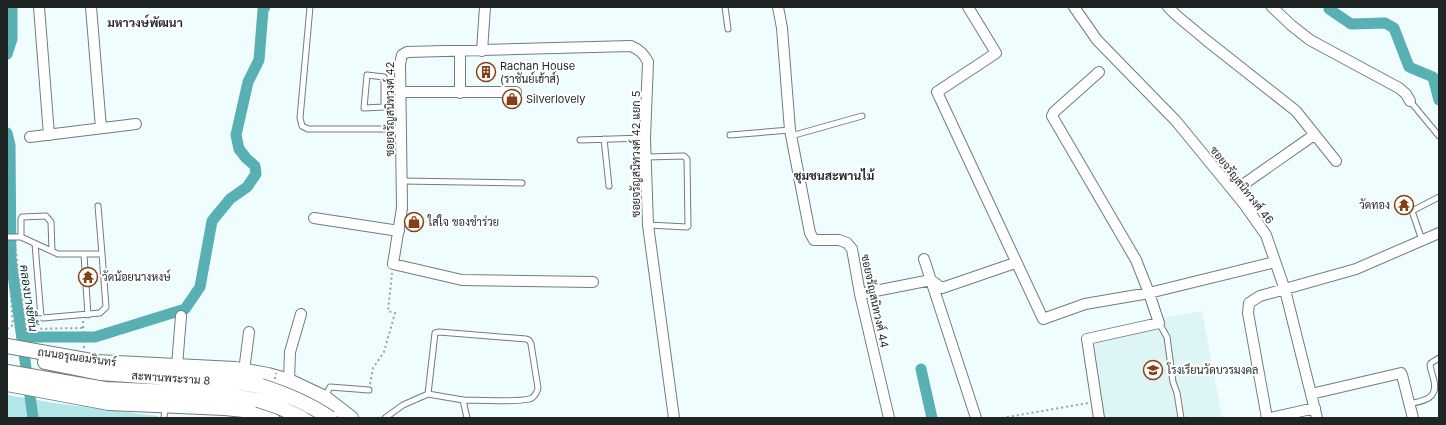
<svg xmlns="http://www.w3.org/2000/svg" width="1446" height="425" viewBox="0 0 1446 425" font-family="Inter,Sarabun,sans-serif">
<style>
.built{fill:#ddf5f5}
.green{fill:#b2e6e7}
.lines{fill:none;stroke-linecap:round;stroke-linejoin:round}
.canal{stroke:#59b0b3;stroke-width:11}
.lane-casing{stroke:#717d7d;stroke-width:7}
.street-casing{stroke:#717d7d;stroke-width:12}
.secondary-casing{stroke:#717d7d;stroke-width:16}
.path{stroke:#98a1a2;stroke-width:2;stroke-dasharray:2 3;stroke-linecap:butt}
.lane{stroke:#fff;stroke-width:5}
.street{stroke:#fff;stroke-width:10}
.secondary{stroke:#fff;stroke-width:14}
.secondary-bridge-casing{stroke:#717d7d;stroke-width:16;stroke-linecap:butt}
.path-bridge{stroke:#98a1a2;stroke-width:2;stroke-dasharray:2 3;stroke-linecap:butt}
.secondary-bridge{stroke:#fff;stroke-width:14}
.labels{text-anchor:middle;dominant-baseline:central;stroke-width:4;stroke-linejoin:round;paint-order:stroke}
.poi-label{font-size:11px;fill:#1f2425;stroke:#fff;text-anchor:start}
.street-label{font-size:11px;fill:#1f2425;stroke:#fff}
.neighbourhood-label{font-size:12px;font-weight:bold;fill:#1f2425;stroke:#fff}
.water-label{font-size:12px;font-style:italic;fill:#0c3739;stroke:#fff}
</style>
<rect width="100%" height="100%" fill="#f0fdfe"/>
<path class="built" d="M1202,311L1222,418H1101L1089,351L1094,344L1165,326L1164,318Z"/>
<path class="green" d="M7,395L54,403L158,416V418H7Z"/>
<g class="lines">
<path class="canal" d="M1329,9L1351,24L1385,23L1394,28L1409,67L1433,77L1439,100
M7,54L12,39V7
M7,133L10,145L11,260L33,418
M22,337H95L185,309L200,287L212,221L230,199L247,187L256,174L255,166L246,158L239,149L236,135L248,82L259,60L263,10L265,7
M921,369L932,418"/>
<g class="lane-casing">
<path id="lane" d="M310,7L300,118L302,126L308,129H401
M725,7L728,29
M384,91V77L367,75L364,108L384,107V91H401
M1410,101L1439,136
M730,135L790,130
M791,136L862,116
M604,139L609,186
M580,140L645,138
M646,157L684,156L687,159L688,226L687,227L648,225
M402,181L522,183
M98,206L102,254
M7,237H21L58,254H102L106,307L100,313L43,318L41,317L35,244
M21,237V219L22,217L46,216L51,222L52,251
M1422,240L1412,211L1439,197
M84,255L88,315
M1159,323L1167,337L1173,382L1177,393L1181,418
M428,394L435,333L439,332L526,339L529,340L531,344L538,388C537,392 536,395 532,398C523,403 476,400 463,400
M325,397L330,387L369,390
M1409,404C1423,401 1438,399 1434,381C1433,376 1431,371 1430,365L1431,363L1439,358
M164,418L165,406
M385,418L403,405L428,394L463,400L467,418"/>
</g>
<g class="street-casing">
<path id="street" d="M39,7L49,135
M91,7L101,128
M778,7L782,28L790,130L810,233L814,240H839L847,243L852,249L860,294L889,418
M968,7L996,53L937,92L1043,319L1085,304L1149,293L1275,262
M1074,7L1097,40L1176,121L1244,204L1266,235L1285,290L1317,418
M1168,7L1176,15L1206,40L1296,111L1336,161
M1272,7L1291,25L1310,40L1399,88L1406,94L1410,101
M460,51V93
M482,51L485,7
M1099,72L1054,112L1052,116L1136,260L1149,293L1159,323L1087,339L1099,418
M407,92H516
M30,137L136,124
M1234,191L1314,135
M314,218L399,231
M924,259L976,418
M593,282L462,280L393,264L402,208L400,64L402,55L407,52L631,46C640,50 644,54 648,62L645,138L648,225L674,418
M860,294L931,280L942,288L1015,263
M177,366L181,316
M244,371L249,332
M289,381L290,352L301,314
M1311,394L1401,373L1402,375L1413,418
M1267,418L1248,313L1249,303L1260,296L1356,269L1439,233
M1271,418L1315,408"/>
</g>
<g class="secondary-casing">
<path id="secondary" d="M7,346L97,362L235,369L268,375L289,381L325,398L351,418
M45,362L100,373L238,383L261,386
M7,372L105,389L215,394L258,400
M7,384L109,403L225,408L244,410L272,418"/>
</g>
<path class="path" d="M15,244L26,329L83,328
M83,321L84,349
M7,329L13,325L7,244
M370,384L373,368L384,352L395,313L388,311L392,273
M1002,418L1088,403"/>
<use href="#lane" class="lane"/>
<use href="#street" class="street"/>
<use href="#secondary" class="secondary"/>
<g class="secondary-bridge-casing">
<path id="secondary-bridge" d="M261,386C286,394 308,403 330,418
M258,400L279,407L302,418"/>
</g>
<path class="path-bridge" d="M275,379L276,373"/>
<use href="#secondary-bridge" class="secondary-bridge"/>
</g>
<defs>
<g id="building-ring" transform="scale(1)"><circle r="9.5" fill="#fff" stroke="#854017" stroke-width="1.5"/><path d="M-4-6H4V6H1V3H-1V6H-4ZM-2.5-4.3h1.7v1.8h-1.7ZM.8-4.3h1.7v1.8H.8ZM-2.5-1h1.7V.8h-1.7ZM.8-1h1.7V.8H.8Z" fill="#854017"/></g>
<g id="shop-ring" transform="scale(1)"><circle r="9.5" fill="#fff" stroke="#854017" stroke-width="1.5"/><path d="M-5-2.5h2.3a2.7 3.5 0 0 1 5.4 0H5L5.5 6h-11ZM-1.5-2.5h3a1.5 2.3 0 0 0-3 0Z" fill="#854017"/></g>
<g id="temple-ring" transform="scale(1)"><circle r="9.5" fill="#fff" stroke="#854017" stroke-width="1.5"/><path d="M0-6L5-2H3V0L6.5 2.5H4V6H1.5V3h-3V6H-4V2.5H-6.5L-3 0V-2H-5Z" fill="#854017"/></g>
<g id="school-ring" transform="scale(1)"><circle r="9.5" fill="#fff" stroke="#854017" stroke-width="1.5"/><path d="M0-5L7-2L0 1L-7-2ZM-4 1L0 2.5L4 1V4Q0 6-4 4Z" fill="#854017"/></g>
</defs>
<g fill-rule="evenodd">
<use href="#building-ring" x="486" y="72"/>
<use href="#shop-ring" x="512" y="99"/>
<use href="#temple-ring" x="1404" y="205"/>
<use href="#shop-ring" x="414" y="222"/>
<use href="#temple-ring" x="88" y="277"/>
<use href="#school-ring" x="1153" y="370"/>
</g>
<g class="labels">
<g class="poi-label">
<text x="500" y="66">Rachan House<tspan x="500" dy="13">(ราชันย์เฮ้าส์)</tspan></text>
<text x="526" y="99">Silverlovely</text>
<text x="1390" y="205" text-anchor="end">วัดทอง</text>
<text x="428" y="222">ใส่ใจ ของชำร่วย</text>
<text x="102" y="277">วัดน้อยนางหงษ์</text>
<text x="1167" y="370">โรงเรียนวัดบวรมงคล</text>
</g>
<g class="street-label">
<text transform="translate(390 109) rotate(-90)">ซอยจรัญสนิทวงศ์ 42</text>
<text transform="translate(636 154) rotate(-90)">ซอยจรัญสนิทวงศ์ 42 แยก 5</text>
<text transform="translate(1242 185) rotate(52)">ซอยจรัญสนิทวงศ์ 46</text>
<text transform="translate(875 301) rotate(78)">ซอยจรัญสนิทวงศ์ 44</text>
<text transform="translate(77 357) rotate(8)">ถนนอรุณอมรินทร์</text>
<text transform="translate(171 378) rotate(4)">สะพานพระราม 8</text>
</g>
<g class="neighbourhood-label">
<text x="145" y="22">มหาวงษ์พัฒนา</text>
<text x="834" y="175">ชุมชนสะพานไม้</text>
</g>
<g class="water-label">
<text transform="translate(29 298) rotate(82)">คลองบางยี่ขัน</text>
</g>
</g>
<rect width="1446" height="425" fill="none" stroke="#1f2425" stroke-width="16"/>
</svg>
